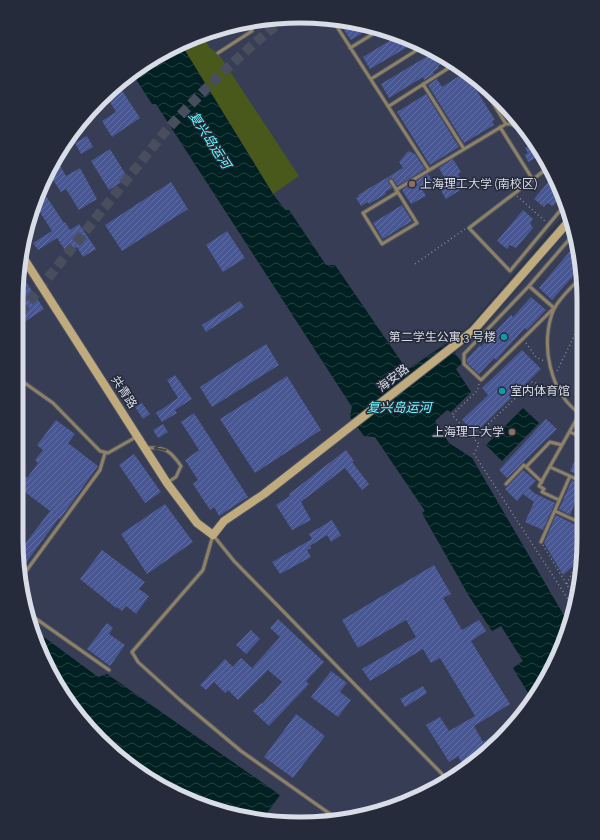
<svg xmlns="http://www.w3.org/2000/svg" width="600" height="840" viewBox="0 0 600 840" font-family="'Zilla Slab','Noto Sans SC',serif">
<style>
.built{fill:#363d54}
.grass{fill:#49581b}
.water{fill:url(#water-waves)}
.building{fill:url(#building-hatch)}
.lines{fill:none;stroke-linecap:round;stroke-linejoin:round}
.primary-tunnel{stroke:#494e5e;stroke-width:10;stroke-dasharray:10 5;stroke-linecap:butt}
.lane-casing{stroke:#4e5363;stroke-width:5}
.secondary-casing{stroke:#4e5363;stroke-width:10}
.path{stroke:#868a98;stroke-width:1.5;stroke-dasharray:1 3;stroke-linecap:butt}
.lane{stroke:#8e8165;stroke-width:3}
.secondary{stroke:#c0ab7e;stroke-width:8}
.oneway{stroke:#404046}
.education-dot{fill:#8d6e63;stroke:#262b3b;stroke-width:1.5}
.culture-dot{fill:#0f9aa8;stroke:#262b3b;stroke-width:1.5}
.labels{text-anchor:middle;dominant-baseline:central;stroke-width:3;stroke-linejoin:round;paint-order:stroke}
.poi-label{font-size:12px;fill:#d9dde8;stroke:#262b3b;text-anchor:start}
.street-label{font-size:12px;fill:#d9dde8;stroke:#262b3b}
.water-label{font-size:13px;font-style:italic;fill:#69fcfd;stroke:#262b3b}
.rim{fill:none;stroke:#d9dde8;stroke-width:5}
</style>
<defs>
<pattern id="water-waves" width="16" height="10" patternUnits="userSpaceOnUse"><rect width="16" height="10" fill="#002021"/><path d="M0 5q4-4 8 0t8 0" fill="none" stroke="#254041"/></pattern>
<pattern id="building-hatch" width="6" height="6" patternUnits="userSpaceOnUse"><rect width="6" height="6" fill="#485791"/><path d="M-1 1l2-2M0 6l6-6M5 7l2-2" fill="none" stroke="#626fa0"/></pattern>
</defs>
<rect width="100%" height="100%" fill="#303546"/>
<path class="built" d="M319,17L374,26L426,45L473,75L499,99L509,115L514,113L555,175L566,212L469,326L407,370L335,265H326L289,210H285L273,194L181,44L209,31L263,18Z
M132,73L152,104H156L352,407L350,417L364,436L375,437L425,511L422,514L469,596L492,631L501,626L523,661L513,668L533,701L525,713L487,754L409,802L337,822L261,821L280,796L98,677L33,629L26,614L16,540L22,244L54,158L113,86Z
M571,227L582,263L583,558L574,613L570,626L472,458L449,443L435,421L447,410L456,369L462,363L455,353L480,332Z"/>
<path class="grass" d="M201,34L210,48L218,53L299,176L273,194L181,44Z"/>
<path class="water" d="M181,44L273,194L285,210H289L326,265H335L407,370L448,343L462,363L456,369L471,392L451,412L447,410L435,421L449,443L472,458L570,626L555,665L533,701L513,668L523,661L501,626L492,631L469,596L422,513L425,511L375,437L364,436L350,417L352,407L156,104H152L132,73L158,54Z
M523,408L539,423L502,461L486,445Z
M33,629L98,677L107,674L280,795L261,821L175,795L113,754L64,698Z"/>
<path class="building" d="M263,18H274L255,29L250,21Z
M346,21L374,26L351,40L344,30L345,29L342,24Z
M399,35L416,42L370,69L363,57Z
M428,46L448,59L438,66L439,68L433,72L434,74L424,80L423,77L389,98L381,84L431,54L426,48Z
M465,72L495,120L492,121L494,125L464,143L428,85L437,79L442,87Z
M117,83L140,118L112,137L102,121L116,112L110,102L92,112Z
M426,94L459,147L430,165L397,112Z
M87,136L93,147L81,154L75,143Z
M533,143L542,155L528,162L525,155L528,153L525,148Z
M110,149L128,178L109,190L91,161Z
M408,151L415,154L425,169L399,185H397L393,179L390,178L388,181L392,188L385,192L386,194L369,204L368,202L361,206L356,198L359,196L358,195L403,168L399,162Z
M55,157L66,176L80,168L97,199L79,210L66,189L61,192L51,177L46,180Z
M453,159L461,172L458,174L465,187L446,199L440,189L448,184L439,168Z
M428,174L433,182L422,189L426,196L411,204L402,190Z
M555,174L559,189L554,195L559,199L553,206L547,203L544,207L534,199Z
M171,182L188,209L122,251L105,225Z
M42,190L64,223L65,222L70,230L79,224L96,249L83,257L77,247L67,253L57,238L38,250L33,243L52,231L36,206Z
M402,205L412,221L383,239L373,223Z
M523,210L533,219L530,223L533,228L516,248L510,245L507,249L497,241Z
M227,231L245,258L223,272L206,245Z
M576,244L582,266L552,300L539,288Z
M21,274L44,309L20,325V305L24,302L21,296Z
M531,297L546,310L527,330L525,328L496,360L494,358L479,374L467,363V359L480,345L481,347L511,315L513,317Z
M240,301L244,307L206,332L202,325Z
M266,344L279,365L212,407L200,387Z
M522,350L541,369L475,433L462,420L488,395L482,388Z
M175,375L192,399L175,410L177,413L162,422L156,413L178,398L167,380Z
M287,376L321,430L255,473L220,419Z
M142,403L150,414L143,419L135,407Z
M194,413L248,497L219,516L214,507L210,510L193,484L198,480L185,460L199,450L181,422Z
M546,419L557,429L507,478L499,470Z
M56,420L75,434L68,443L98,466L60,519L59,518L25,564L19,559L18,553L50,511L17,486L25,476L27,478L38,463L35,460L43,450L37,445Z
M163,424L168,432L158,438L153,430Z
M583,444V476L582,478L570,471Z
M346,450L354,461L352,462L369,484L362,490L345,468L301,502L311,520L292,530L276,505L290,496L289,494Z
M134,454L161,492L145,503L119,465Z
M523,470L536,481L529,488L534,493L555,503L543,530L525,522L534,502L523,494L517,501L505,489Z
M572,480L579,484L577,488L583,491V507L575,503L570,515L559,509Z
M165,504L193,542L147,574L121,534Z
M556,515L583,529L577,543L583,546V558L563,575L544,543Z
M332,520L341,535L331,542L327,535L310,546L311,548L307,550L311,557L280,574L272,562L312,539L309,534Z
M102,550L145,582L139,589L149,596L136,614L126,606L122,611L117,607L116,608L80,579Z
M434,565L451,594L443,598L462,630L479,620L486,631L471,641L510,704L474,726L483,742L515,721L516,723L487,754L465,768L458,756L449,762L426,725L440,717L449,731L475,716L440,658L431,663L423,649L370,681L362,669L416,637L406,620L358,648L342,620Z
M580,565L582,566L578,592L570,588Z
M278,619L324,662L306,681L309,684L269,726L253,711L261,703L262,704L282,682L268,670L238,700L228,690L225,693L214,682L206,690L200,685L225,659L233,667L241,658L252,668L280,637L270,628Z
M107,623L113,628L109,634L125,645L110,666L87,649Z
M251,630L260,639L246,654L236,645Z
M331,671L347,683L340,692L351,700L338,717L311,697Z
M423,686L427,693L405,707L400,699Z
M296,714L325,736L293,778L264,757Z"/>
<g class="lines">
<path class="primary-tunnel" d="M20,313L164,133C202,91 241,53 285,18"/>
<g class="lane-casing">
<path id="lane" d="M332,19L429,170
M350,48L381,29
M218,53L252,31L247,22
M371,79L425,45
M478,79L506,124
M423,84L464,149
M389,106L455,64
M500,127L533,180
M549,167L469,228L510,271L564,206
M391,181L417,223L382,244L363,213L398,192
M396,190L506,124H511L528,135
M582,276C573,286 560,297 554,309C539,343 550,395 582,415
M529,286L554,308L481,380L464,364V354L529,286L573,235
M19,379L53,403L100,451L108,453L136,437
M570,432L583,438
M146,448C165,447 170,450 181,466L176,477L168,482
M526,467L550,442L562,445
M550,467L583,482
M506,484L524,465L542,482
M559,500L542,492L544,489L539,486L580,413
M555,511L583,524
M213,535L203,570L132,652L138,662L180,700L241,751L340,821
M213,535L234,561L447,779
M541,542L570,476
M21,578L100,470L105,453
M25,611L109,670"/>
</g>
<g class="secondary-casing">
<path id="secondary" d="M21,254L167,483L197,523L213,535L224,521L264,494L473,331L569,221"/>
</g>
<path class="path" d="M517,196L546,222
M415,264L465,229
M526,343L536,357L544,361
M557,371L582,320
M479,384L477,391L452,415L479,444L474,454L575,610
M474,438L532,382L537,383
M543,545L570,590L578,594
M567,584L583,548"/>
<use href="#lane" class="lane"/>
<use href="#secondary" class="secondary"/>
</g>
<defs><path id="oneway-shaft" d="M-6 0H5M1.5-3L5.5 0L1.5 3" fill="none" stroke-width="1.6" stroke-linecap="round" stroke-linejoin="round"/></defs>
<use class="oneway" href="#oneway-shaft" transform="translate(160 449) rotate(-169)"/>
<g class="education-dot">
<circle cx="412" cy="184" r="4"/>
<circle cx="512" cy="432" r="4"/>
</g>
<g class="culture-dot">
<circle cx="504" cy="337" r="4"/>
<circle cx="502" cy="391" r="4"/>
</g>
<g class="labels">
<g class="poi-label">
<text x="420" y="184">上海理工大学 (南校区)</text>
<text x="496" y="337" text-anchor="end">第二学生公寓 3 号楼</text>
<text x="510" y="391">室内体育馆</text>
<text x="504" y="432" text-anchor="end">上海理工大学</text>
</g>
<g class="street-label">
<text transform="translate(393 378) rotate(-38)">海安路</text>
<text transform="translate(124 392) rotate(57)">共青路</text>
</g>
<g class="water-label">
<text transform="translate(210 140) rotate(57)">复兴岛运河</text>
<text x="399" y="407">复兴岛运河</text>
</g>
</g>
<path d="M0 0H600V840H0ZM300 23H300A277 277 0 0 1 577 300V540A277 277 0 0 1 300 817H300A277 277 0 0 1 23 540V300A277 277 0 0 1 300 23Z" fill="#262b3b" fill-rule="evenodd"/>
<path class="rim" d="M300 23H300A277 277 0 0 1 577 300V540A277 277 0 0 1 300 817H300A277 277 0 0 1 23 540V300A277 277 0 0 1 300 23Z"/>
</svg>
